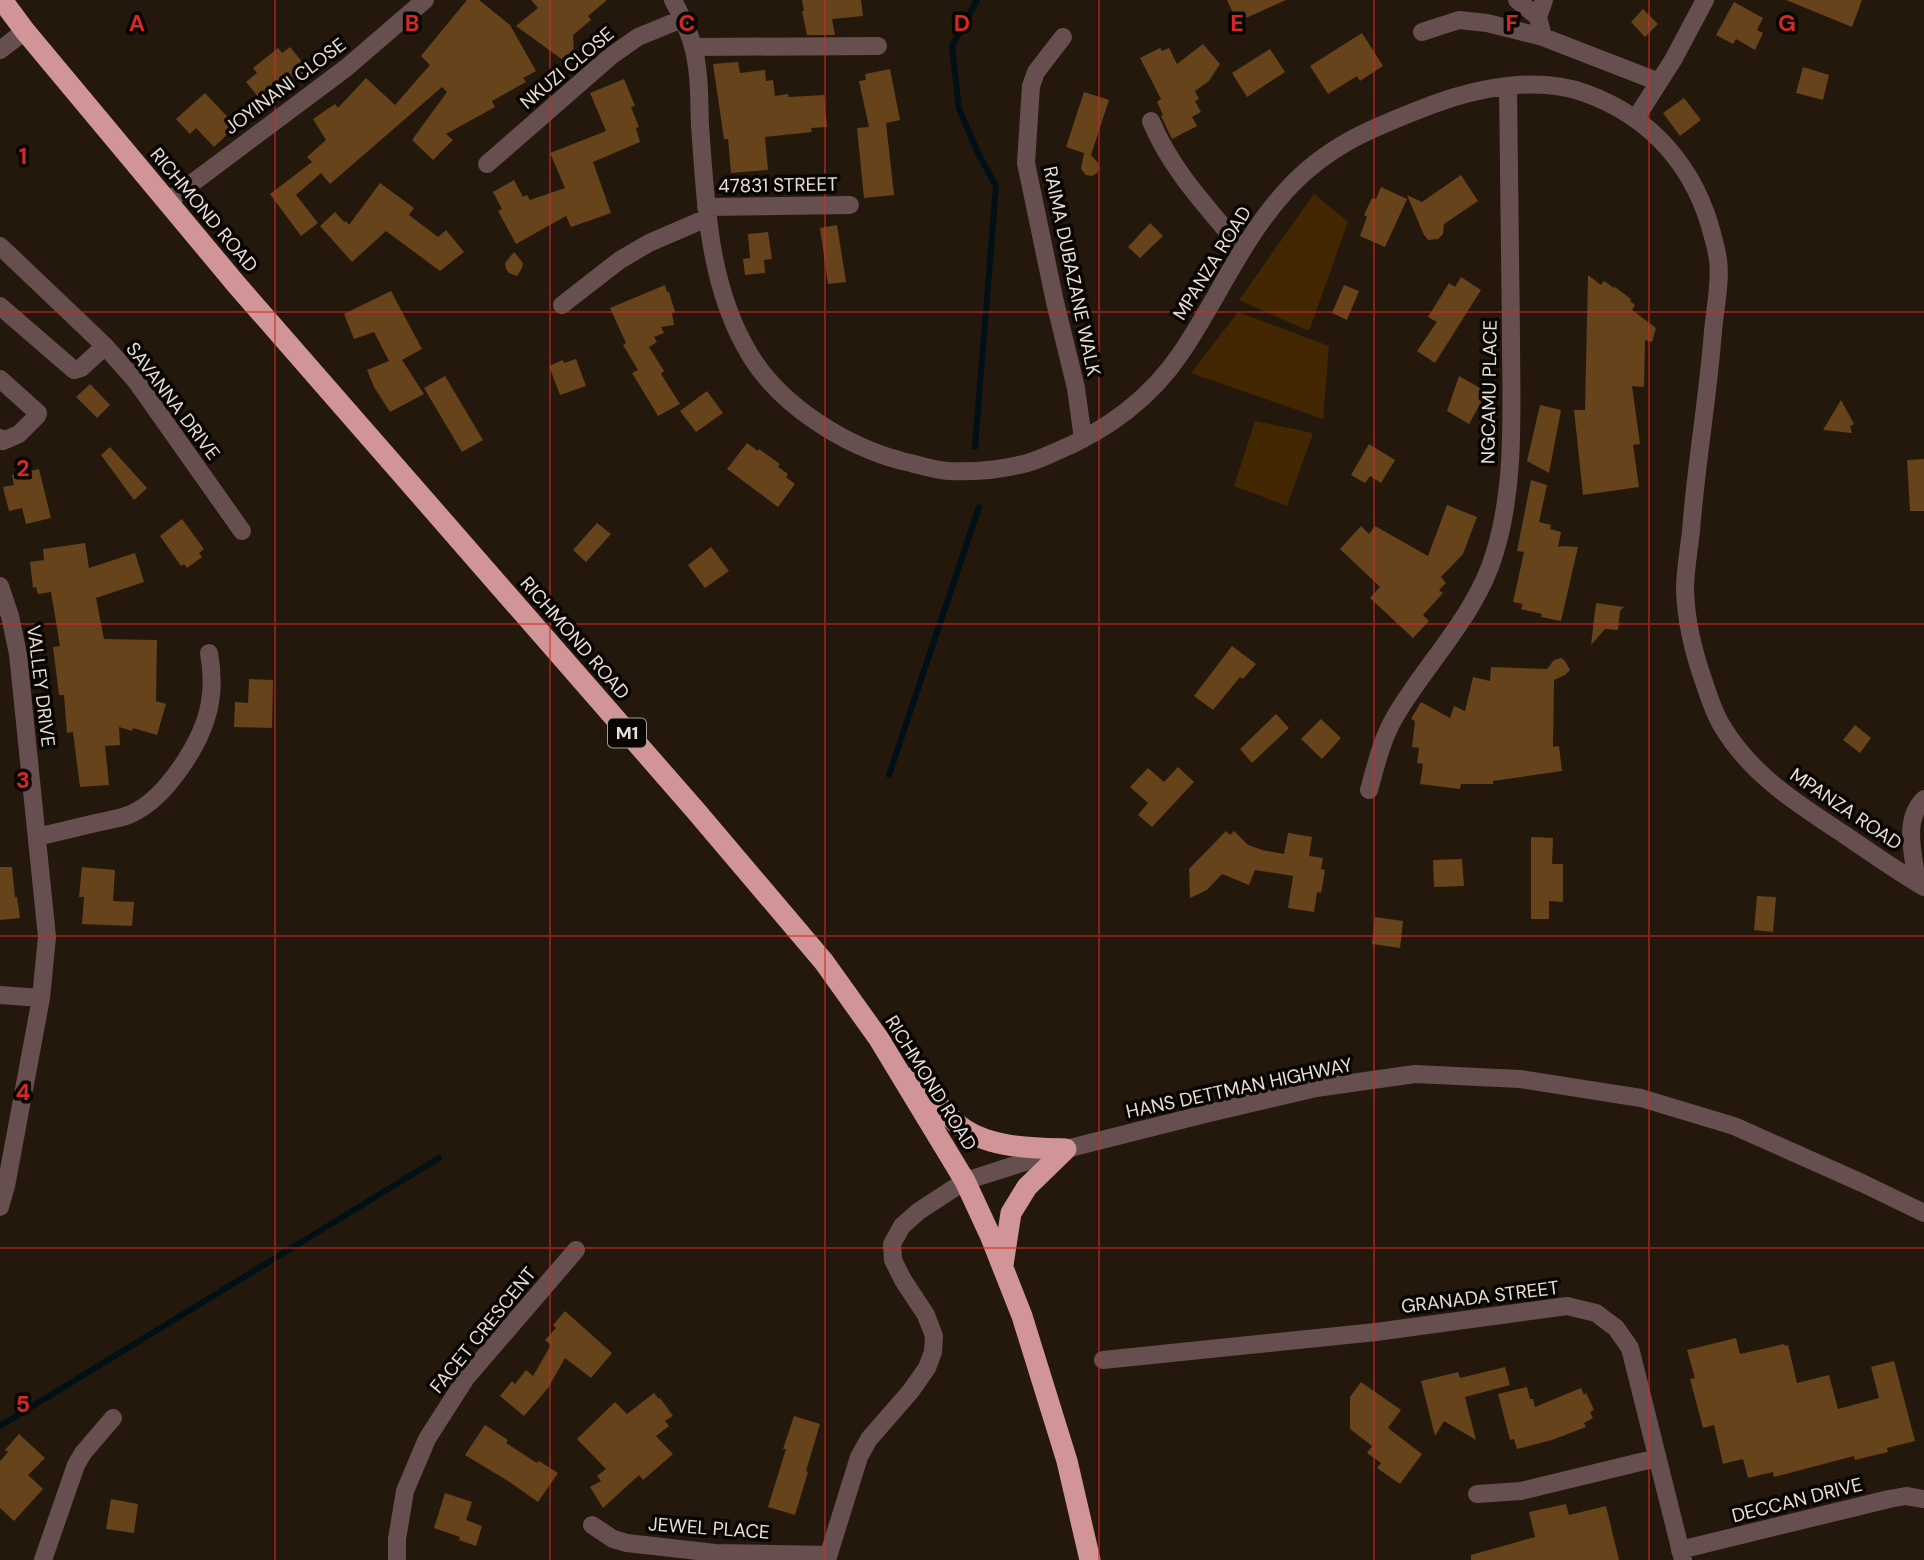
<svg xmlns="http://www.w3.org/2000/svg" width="1924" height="1560" viewBox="0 0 1924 1560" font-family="'DM Sans',sans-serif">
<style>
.green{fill:#432602}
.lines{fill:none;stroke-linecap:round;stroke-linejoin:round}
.stream{stroke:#001015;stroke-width:6}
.building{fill:#66431b}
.minor{stroke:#674e4f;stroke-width:18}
.highway{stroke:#d29597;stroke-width:21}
.grid{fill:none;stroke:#d62828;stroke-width:2;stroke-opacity:0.55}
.labels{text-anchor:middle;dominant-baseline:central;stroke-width:7;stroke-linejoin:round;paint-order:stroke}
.shield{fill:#090502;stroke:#a49e97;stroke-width:2}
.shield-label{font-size:18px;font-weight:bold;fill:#e7dfd7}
.street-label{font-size:19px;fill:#e7dfd7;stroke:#090502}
.grid-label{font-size:23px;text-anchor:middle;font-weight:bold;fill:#d62828;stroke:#090502;stroke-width:7;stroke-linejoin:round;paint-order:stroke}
</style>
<rect width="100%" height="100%" fill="#24180c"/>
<path class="green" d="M1314,194L1348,222L1309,331L1239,300Z
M1238,312L1329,346L1323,419L1191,373Z
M1255,421L1313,433L1287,506L1234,486Z"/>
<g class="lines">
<path class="stream" d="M975,447L996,186L979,155L959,109L952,46L977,0
M889,775L979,507
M0,1426L439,1158"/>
</g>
<path class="building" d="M467,0H479L510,25L536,71L523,78L526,82L492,101L495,107L446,134L453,140L433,160L412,140L447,92L442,87L330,184L321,173L296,195L318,223L301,236L270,194L312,162L307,157L326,140L313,119L335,104L338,108L366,78L395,105L430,65L421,56Z
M531,0H607L588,16L591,20L573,35L574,53L570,59L563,60L516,26L538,8Z
M802,0H861L863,16L832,19L835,35H807L802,11H804Z
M1227,0H1286L1237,22Z
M1786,0H1862L1852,27Z
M1734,2L1763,18L1757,30L1763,33L1755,50L1736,39L1733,44L1716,35Z
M1643,9L1658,24L1645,37L1631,22Z
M1362,33L1383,66L1360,81L1357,76L1328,94L1310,66Z
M1203,44L1220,64L1209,81L1195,91L1199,99L1195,101L1201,112L1192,117L1197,126L1172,139L1161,116L1163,115L1157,102L1161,99L1140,58L1160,48L1162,51L1169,48L1177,64Z
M290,47L308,69L264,104L246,82L257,73L253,68L278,48L282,53Z
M1270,49L1285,72L1247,97L1232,73Z
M738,62L740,73L765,70L766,81L773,80L775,96L788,94L789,97L824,95L827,127L811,128L812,132L765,137L768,170L731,173L728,139H724L713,64Z
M1803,67L1829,75L1823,100L1796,93Z
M890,69L900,120L886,123L894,195L864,198L857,128L869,127L859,81L866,80L865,74Z
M624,79L635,106L631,107L639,127L636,128L640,142L593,162L611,213L571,227L566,216L516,244L498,211L502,209L493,192L514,180L523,197L527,195L530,200L565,188L550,153L606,131L590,93Z
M1084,92L1109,100L1091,155L1098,163L1099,168L1097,173L1092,176L1086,175L1081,169L1084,153L1066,147Z
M205,93L236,126L214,147L196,128L190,134L176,119Z
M1684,98L1701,120L1680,136L1663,113Z
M1461,175L1478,201L1444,224L1443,234L1438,239L1428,240L1424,235L1407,195L1422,202Z
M380,183L414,208L409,215L438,237L446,230L464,252L440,271L386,231L352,262L320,226L335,212L344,222L346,221L349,225Z
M1381,187L1407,199L1385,247L1360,236L1367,217L1364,215L1372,198L1376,199Z
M1150,223L1163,236L1140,258L1128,247Z
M837,225L846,282L828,284L820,228Z
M768,232L772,259L764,260L765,273L745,275L743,259L750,258L748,234Z
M514,252L523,263L522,268L517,276L509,273L506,269L505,263Z
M1588,275L1601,285L1604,281L1614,288L1615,287L1631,299L1630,301L1635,305L1632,310L1656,328L1652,342L1645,340L1644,387L1632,386L1640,444L1633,445L1639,487L1583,495L1574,410H1585Z
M1461,277L1481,290L1435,363L1417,351L1437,322L1428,317L1449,283L1455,287Z
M665,285L667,292H669L675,312L672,313L674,325L661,327L664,333L654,337L657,342L649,347L664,371L661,374L680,404L658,416L632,373L638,370L623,345L626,343L610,308Z
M1344,285L1359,291L1347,320L1332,313Z
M391,291L422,349L402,360L424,394L390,412L374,387L367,370L389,361L374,332L354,339L344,314Z
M576,359L586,386L560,395L549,366L563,360L564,363Z
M445,376L483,440L462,452L424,388Z
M1459,376L1487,392L1469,424L1447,411Z
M90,384L110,405L97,418L76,397Z
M707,391L723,413L696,432L680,411Z
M1841,400L1854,424L1850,426L1852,433L1823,430Z
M1540,405L1561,410L1549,473L1527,461Z
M747,443L758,451L759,449L780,464L778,467L788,474L786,477L795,484L778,507L727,469Z
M1369,444L1395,460L1381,483L1370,476L1365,483L1351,475Z
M110,447L147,488L134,500L101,455Z
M1924,459V511H1910L1907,460Z
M39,469L51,518L26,524L22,508L9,511L3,487L14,485L12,475Z
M1531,480L1547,485L1539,522L1551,525L1550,529L1561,532L1558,547L1562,546L1578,547L1561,621L1541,617L1542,614L1521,609L1523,604L1513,602L1524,552L1517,551Z
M1447,505L1477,517L1463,554L1441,577L1446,583L1439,590L1443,593L1423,615L1429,621L1413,638L1370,598L1380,587L1340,549L1361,526L1369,534L1375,526L1428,556Z
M182,519L204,549L199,553L202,557L187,568L184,564L181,566L160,536Z
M597,523L611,534L586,562L573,550Z
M85,543L89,568L135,553L144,582L96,598L104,639L157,640L156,701L166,704L157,735L133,728L132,731L119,727L120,745L105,746L109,785L80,787L73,732L67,733L64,695H59L53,647L60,646L51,592L38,594L36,587L33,588L30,562L44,560L43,549Z
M711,547L729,571L705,588L688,565Z
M1596,603L1624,607L1620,611L1618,630L1605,629L1591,645Z
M1232,646L1256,664L1243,679L1240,677L1213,710L1194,696Z
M1561,658L1565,661L1570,670L1565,675L1554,680L1553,747L1559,746L1562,771L1493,781V784H1461L1460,789L1420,784L1423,764L1417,763L1419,748L1412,747L1415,721L1411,719L1421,702L1450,718L1454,706L1465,711L1473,677L1490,681L1491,667L1547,669L1554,660Z
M249,679L273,680L272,728L234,727L235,702L248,703Z
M1276,714L1289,728L1252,763L1240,749Z
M1321,719L1341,738L1322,759L1301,739Z
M1855,725L1871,738L1860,753L1843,740Z
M1178,767L1194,782L1152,827L1138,815L1148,803L1130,787L1148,768L1164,782Z
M1226,831L1230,835L1234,831L1248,845L1262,850L1284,854L1288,833L1312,837L1309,856L1323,858L1321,869L1325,870L1321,893L1317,892L1314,912L1288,908L1293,876L1255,870L1249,885L1222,874L1207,890L1190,898L1189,869Z
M1531,837L1553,838L1552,864H1563V902L1549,901V919H1531Z
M1462,859L1464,886L1434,887L1433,860Z
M0,867H12L15,897H17L20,918L0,920Z
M82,867L115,870L113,901L134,902L132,926L82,924L84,897H79Z
M1757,896L1776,897L1773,932L1754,930Z
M1375,917L1403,921L1400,948L1372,944Z
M565,1311L612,1353L591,1378L565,1358L548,1388L524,1416L500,1396L512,1381L515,1384L526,1370L533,1376L551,1345L545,1340L556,1328L553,1325Z
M1736,1338L1740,1354L1784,1344L1785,1346L1788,1345L1797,1383L1829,1375L1838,1409L1879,1398L1871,1367L1894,1361L1915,1441L1887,1448L1888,1452L1855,1460L1854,1456L1774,1477L1773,1472L1748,1478L1743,1459L1723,1464L1714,1425L1703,1428L1690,1379L1695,1378L1687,1350Z
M1505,1367L1510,1385L1465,1397L1476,1440L1444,1421L1435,1436L1421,1381L1458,1372L1460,1378Z
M1361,1382L1401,1410L1388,1428L1422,1454L1400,1484L1377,1468L1381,1463L1367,1453L1372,1446L1350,1429V1397Z
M1527,1387L1530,1399H1533L1535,1407L1581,1388L1584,1395L1586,1393L1594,1410L1590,1412L1593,1418L1584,1423L1586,1427L1552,1440L1517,1449L1514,1439L1510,1440L1498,1394Z
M654,1393L659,1399L660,1398L673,1416L665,1421L669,1426L656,1436L673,1454L643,1480L639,1475L603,1508L590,1487L601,1481L597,1476L606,1469L577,1439L615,1402L627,1414Z
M794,1416L820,1424L806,1471L808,1472L795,1515L768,1507L786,1449H783Z
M485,1425L508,1440L506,1443L537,1463L539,1461L558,1473L538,1502L508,1481L465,1455Z
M19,1434L45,1458L28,1475L43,1489L14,1521L0,1508V1461L8,1452L5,1450Z
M445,1493L472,1502L466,1520L482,1526L476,1546L459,1540L460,1537L434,1528Z
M111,1499L138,1504L134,1533L106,1529Z
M1566,1504L1569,1515L1606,1506L1619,1560H1471V1555L1535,1537L1529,1512Z"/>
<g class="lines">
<path class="minor" d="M673,0C680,14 688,29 692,43C700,69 699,99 700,126C706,204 708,286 750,355C781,406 845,446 902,461C917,464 933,470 948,471C972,472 997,470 1019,465C1031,463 1042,458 1053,453C1104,432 1150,399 1181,353C1217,300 1241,241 1284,193C1326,145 1376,126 1434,104C1480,87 1538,76 1585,93C1652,117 1696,168 1713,237C1715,244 1717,252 1718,260C1721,281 1715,309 1713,331C1708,398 1696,464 1691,531C1689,550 1685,570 1685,590C1686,620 1694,654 1704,682C1709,697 1714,713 1722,726C1752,776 1798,804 1845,835C1871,853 1897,871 1924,887
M1517,0L1538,17
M1422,32L1459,20L1487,23L1543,37L1659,82
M1063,37L1036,72L1031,86L1026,163L1055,302L1076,388L1083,439
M1543,37L1538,17L1544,0
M694,47L878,46
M0,50L25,31
M1636,118L1673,60L1705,0
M1151,121C1171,170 1209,209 1242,249
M487,164L611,56L638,37L682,19
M167,202L346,68L425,0
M706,207L850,205
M0,246L105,346L136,381L242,531
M562,305L620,260L649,243L707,218
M0,306L74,370L81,368L105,346
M0,379L38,413L37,416L19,434L3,441L0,438
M0,586L10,616L18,654L47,937L41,998L6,1186L0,1207
M1369,790C1376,765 1382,738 1396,715C1428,661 1477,614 1495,552C1516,482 1511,408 1511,336C1510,252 1509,169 1508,86
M37,837C58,832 79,827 100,822C110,820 122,818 131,814C167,798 204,740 210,702C213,685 212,670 209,653
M1917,883C1914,855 1902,821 1924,799
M0,995L41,998
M1103,1360L1376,1332L1567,1306L1596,1313L1616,1328L1630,1348L1683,1560
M1477,1494L1521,1491L1657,1458
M592,1525L613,1539L627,1543L715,1553L828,1555
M1680,1550L1889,1499L1906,1496L1924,1499
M43,1560L76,1465L83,1453L113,1418
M397,1560V1539L405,1491L427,1439L466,1378L576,1250
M827,1560L859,1457L869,1439L910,1392L927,1368L933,1352L934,1336L926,1315L903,1280L893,1260L892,1244L902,1226L919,1211L965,1181L1066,1149L1209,1113L1316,1088L1415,1074L1520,1079L1641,1098L1734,1126L1862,1183L1924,1213"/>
<path class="highway" d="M2,0L25,31L236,284L696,811L824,962L879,1039L965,1181L990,1235L1022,1316L1067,1461L1090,1560
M914,1077C927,1092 940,1108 955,1122C983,1148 1030,1148 1066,1149
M1003,1265L1011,1213L1027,1187L1066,1149"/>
</g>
<path class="grid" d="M275,0V1560M550,0V1560M825,0V1560M1099,0V1560M1374,0V1560M1649,0V1560M0,312H1924M0,624H1924M0,936H1924M0,1248H1924"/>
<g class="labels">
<rect class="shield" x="608" y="718.5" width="38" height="29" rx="5"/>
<g class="shield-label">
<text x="627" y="733">M1</text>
</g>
<g class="street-label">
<text transform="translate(567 68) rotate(-40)">NKUZI CLOSE</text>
<text transform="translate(285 86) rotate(-37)">JOYINANI CLOSE</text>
<text transform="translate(778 185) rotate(-1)">47831 STREET</text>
<text transform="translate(204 210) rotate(50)">RICHMOND ROAD</text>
<text transform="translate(1212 263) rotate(-58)">MPANZA ROAD</text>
<text transform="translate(1072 271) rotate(78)">RAIMA DUBAZANE WALK</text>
<text transform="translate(1489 392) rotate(-89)">NGCAMU PLACE</text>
<text transform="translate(173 401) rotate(53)">SAVANNA DRIVE</text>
<text transform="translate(575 638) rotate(49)">RICHMOND ROAD</text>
<text transform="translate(41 686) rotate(83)">VALLEY DRIVE</text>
<text transform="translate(1846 809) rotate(34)">MPANZA ROAD</text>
<text transform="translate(931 1083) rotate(58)">RICHMOND ROAD</text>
<text transform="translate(1239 1088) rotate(-12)">HANS DETTMAN HIGHWAY</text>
<text transform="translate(1480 1297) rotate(-7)">GRANADA STREET</text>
<text transform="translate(483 1330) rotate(-51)">FACET CRESCENT</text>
<text transform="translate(1797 1500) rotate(-14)">DECCAN DRIVE</text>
<text transform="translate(709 1528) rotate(4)">JEWEL PLACE</text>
</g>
</g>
<g class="grid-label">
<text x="137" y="31">A</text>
<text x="412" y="31">B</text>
<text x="687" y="31">C</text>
<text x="962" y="31">D</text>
<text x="1237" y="31">E</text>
<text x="1512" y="31">F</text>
<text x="1787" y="31">G</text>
<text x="23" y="164">1</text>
<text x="23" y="476">2</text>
<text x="23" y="788">3</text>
<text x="23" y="1100">4</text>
<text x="23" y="1412">5</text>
</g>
</svg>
